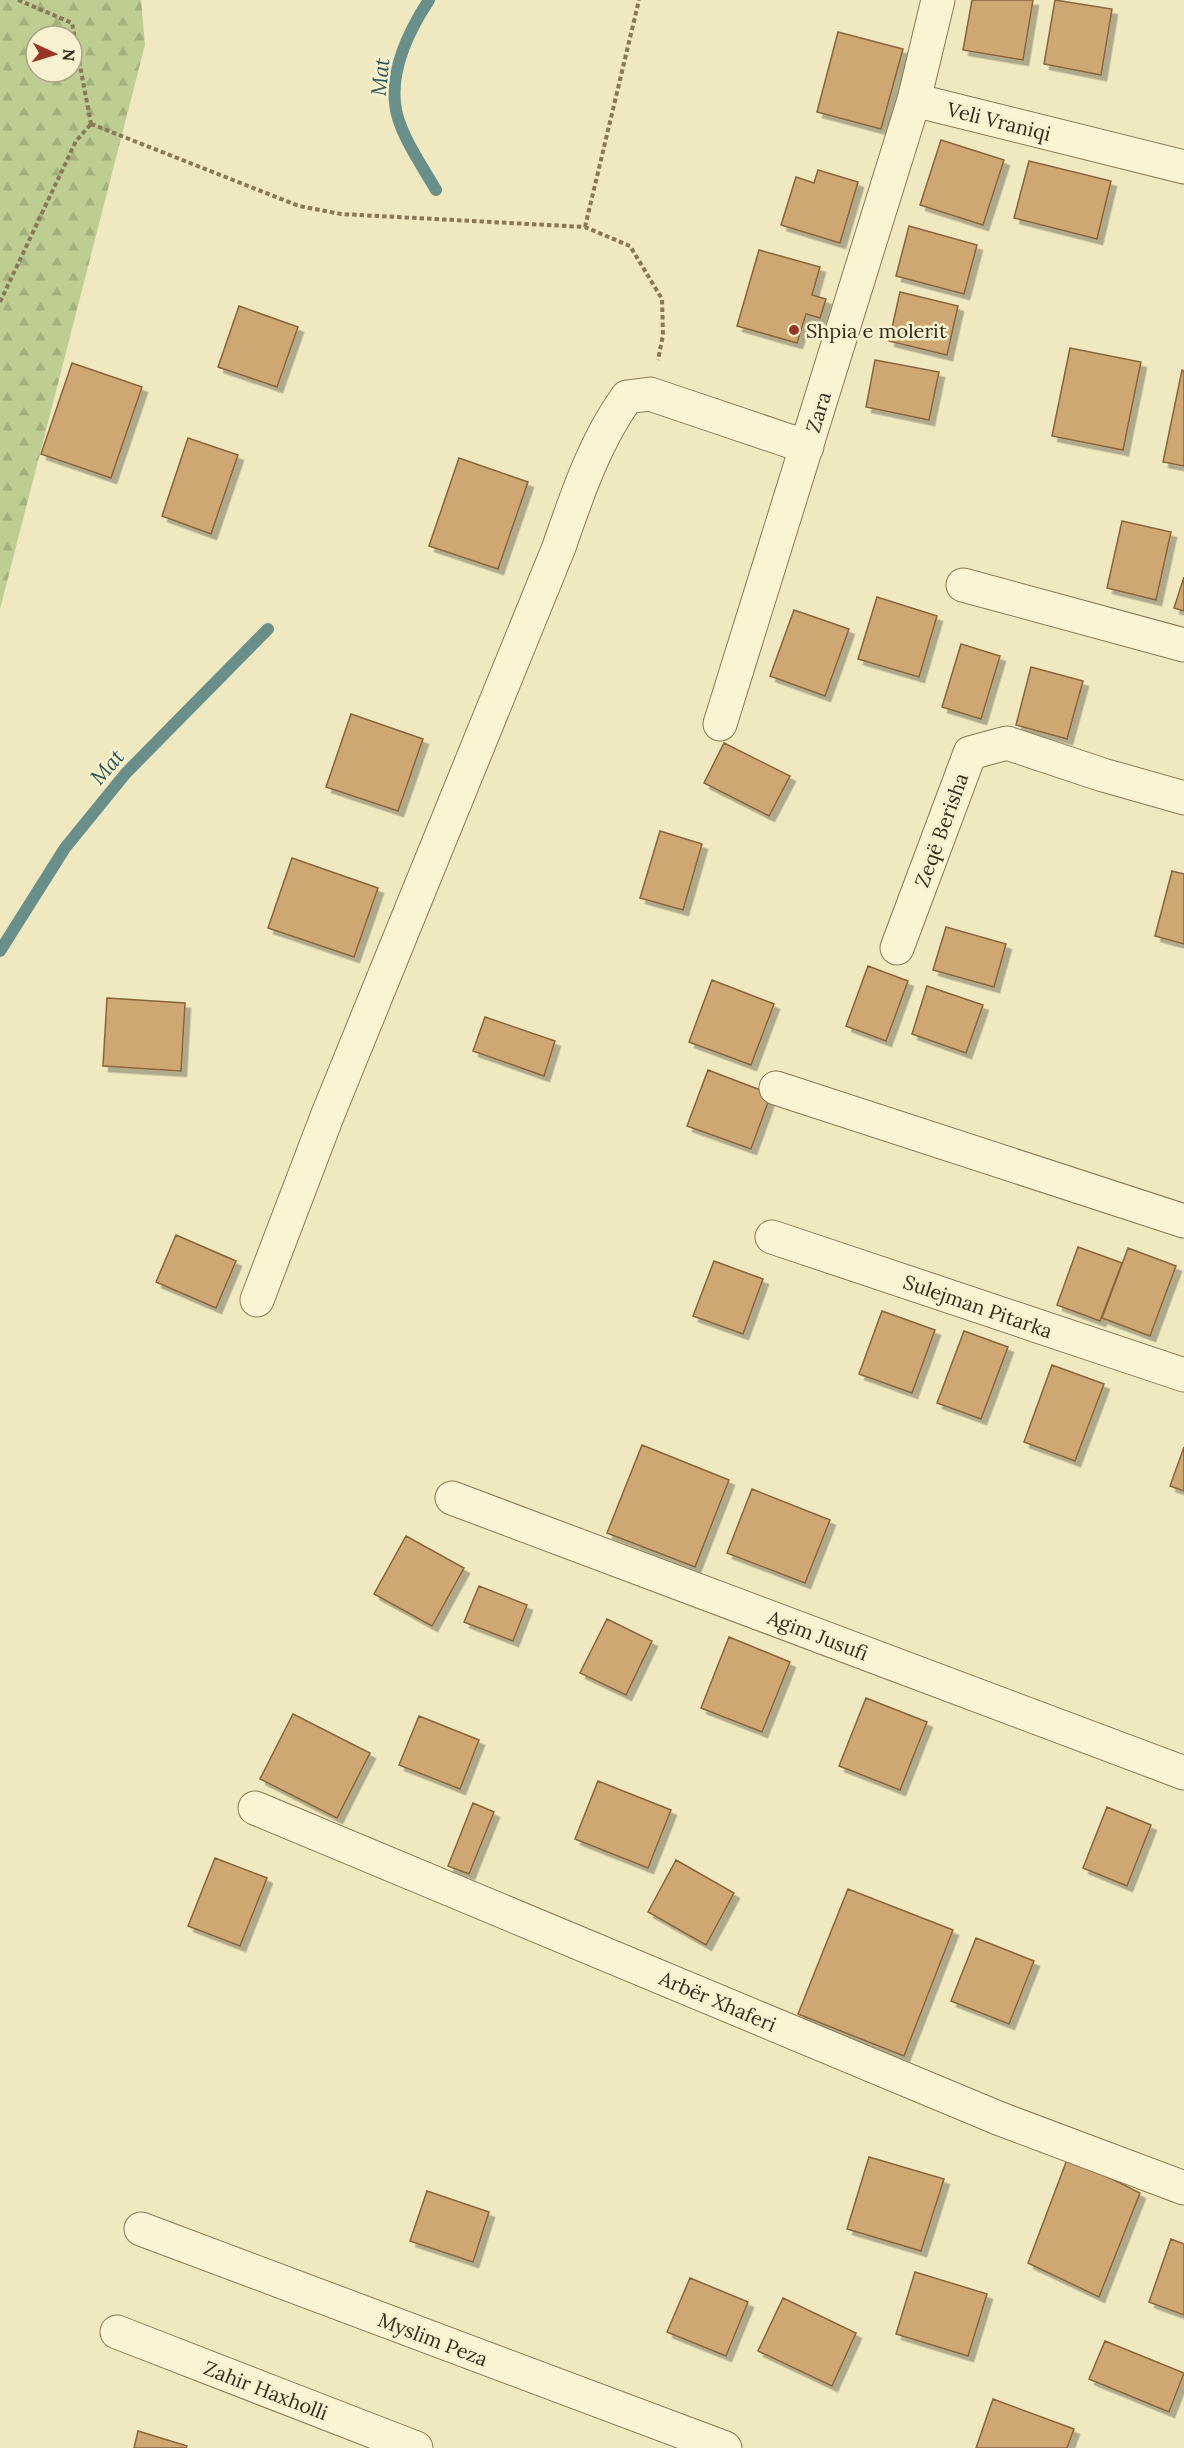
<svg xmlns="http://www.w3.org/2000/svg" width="1184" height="2448" viewBox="0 0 1184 2448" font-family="Lora,serif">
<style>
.forest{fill:url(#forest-firs);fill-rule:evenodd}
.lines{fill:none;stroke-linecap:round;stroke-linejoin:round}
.stream{stroke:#698f8b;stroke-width:12}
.building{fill:#cfa773;stroke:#89653b;stroke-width:1.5;filter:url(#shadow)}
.minor-casing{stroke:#897856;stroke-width:35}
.path{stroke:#897856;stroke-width:4;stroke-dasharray:4.5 3;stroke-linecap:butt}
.minor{stroke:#faf4d2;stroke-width:33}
.poi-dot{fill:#9a3424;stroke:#f7f1cf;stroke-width:2}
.labels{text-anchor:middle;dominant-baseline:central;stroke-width:5;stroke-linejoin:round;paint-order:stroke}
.street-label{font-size:20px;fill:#382d1c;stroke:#f7f1cf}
.poi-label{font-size:20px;fill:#382d1c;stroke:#f7f1cf;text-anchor:start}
.water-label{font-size:21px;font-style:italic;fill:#2a5458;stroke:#f7f1cf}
</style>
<defs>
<pattern id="forest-firs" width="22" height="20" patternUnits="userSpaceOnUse" patternTransform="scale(1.5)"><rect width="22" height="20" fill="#bece92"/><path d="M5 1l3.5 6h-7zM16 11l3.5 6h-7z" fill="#a4b17d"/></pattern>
<filter id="shadow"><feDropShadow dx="5.5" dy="5.5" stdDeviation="0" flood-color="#0004"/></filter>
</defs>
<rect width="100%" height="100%" fill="#f0e8bf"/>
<path class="forest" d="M0,0H141L145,45L0,609ZM36,36H72V72H36Z"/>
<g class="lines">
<path class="stream" d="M429,0C410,29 391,67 395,103C397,131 423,167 436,190
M0,951L65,848L126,773L268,629"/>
</g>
<path class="building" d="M972,0H1033L1023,60L963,50Z
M1055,0L1112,9L1101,75L1044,64Z
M838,32L903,49L881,129L817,112Z
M941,140L1004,160L983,225L920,205Z
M1029,161L1111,181L1097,239L1014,218Z
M818,170L858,182L840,243L781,225L796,177L814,183Z
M909,226L977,245L964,294L896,276Z
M759,250L820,267L812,295L826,299L820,318L806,314L797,343L737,326Z
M900,292L958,306L947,355L889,341Z
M239,306L298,327L277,387L218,367Z
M1070,348L1141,362L1123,450L1052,436Z
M875,360L939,372L929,420L866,407Z
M72,363L142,387L111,478L41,454Z
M1182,370L1184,371V466L1163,462Z
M188,438L238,455L211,534L162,516Z
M459,458L528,482L498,569L429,546Z
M1122,521L1171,532L1156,600L1107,588Z
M1184,577V611L1174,608Z
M877,597L937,616L919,677L858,659Z
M794,610L849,629L825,696L770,676Z
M961,644L1000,656L981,719L942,707Z
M1031,667L1083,681L1067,739L1016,725Z
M351,714L423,739L398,811L326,787Z
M724,743L790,776L769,816L704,783Z
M660,831L702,844L683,910L640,898Z
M292,858L378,888L354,957L268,928Z
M1172,871L1184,874V944L1155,936Z
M946,927L1006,944L994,987L933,970Z
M868,966L908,981L886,1041L846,1026Z
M712,980L774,1004L751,1065L689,1042Z
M927,986L983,1005L966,1053L912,1034Z
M107,998L185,1003L181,1071L103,1066Z
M485,1017L555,1041L544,1076L473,1051Z
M708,1070L771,1094L751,1149L687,1126Z
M176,1235L236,1261L216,1308L156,1282Z
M1078,1247L1122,1263L1100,1321L1057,1305Z
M1128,1248L1176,1266L1150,1336L1102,1318Z
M714,1261L763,1279L743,1334L693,1316Z
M882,1311L935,1330L912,1393L859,1374Z
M964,1331L1008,1347L981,1419L937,1403Z
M1052,1365L1104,1384L1075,1461L1024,1442Z
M642,1445L729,1480L695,1567L607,1533Z
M1184,1447V1491L1170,1486Z
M752,1489L830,1520L805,1583L727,1553Z
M406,1536L464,1568L432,1626L374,1594Z
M479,1586L527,1605L513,1641L464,1622Z
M607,1619L652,1641L626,1695L580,1673Z
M729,1637L790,1662L762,1732L701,1708Z
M866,1698L927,1722L900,1790L839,1766Z
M293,1714L370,1753L337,1818L260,1779Z
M419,1716L479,1740L460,1789L399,1765Z
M598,1781L671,1810L648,1868L575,1839Z
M473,1803L494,1812L469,1874L448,1866Z
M1107,1807L1151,1825L1127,1886L1083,1868Z
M215,1858L267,1878L240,1946L188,1926Z
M676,1860L734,1893L706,1945L648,1912Z
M848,1889L953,1930L904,2056L798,2014Z
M976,1938L1034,1961L1009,2024L951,2001Z
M869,2157L944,2179L921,2251L847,2229Z
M1068,2157L1140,2193L1099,2297L1028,2263Z
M427,2191L489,2212L473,2262L410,2241Z
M1171,2239L1184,2244V2315L1149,2302Z
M915,2272L987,2294L968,2356L896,2334Z
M690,2278L748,2302L726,2356L667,2332Z
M783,2298L856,2333L832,2386L758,2351Z
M1105,2341L1184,2373L1169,2412L1089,2379Z
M993,2399L1074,2429L1067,2448H976Z
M138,2431L187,2446L186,2448H134Z"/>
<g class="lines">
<g class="minor-casing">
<path id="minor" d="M914,100L1184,167
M963,585L1184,645
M720,724L914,100L938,0
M897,948L970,753L1007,743L1103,775L1184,798
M776,1088L1184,1221
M772,1237L1184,1375
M257,1300L328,1114L559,547C577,495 595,441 627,397L650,394L807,447
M452,1498L1184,1773
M255,1808L998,2118L1184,2188
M141,2229L725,2448
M117,2332L416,2448"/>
</g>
<path class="path" d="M18,0L72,23L91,124
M91,124L299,206L341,214L585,227L630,246L662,299L663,335L658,360
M585,227L639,0
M0,302L76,141L91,124"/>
<use href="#minor" class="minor"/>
</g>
<circle class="poi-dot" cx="794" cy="330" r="6"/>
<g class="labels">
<g class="street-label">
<text transform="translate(999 121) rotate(14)">Veli Vraniqi</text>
<text transform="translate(818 412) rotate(-73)">Zara</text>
<text transform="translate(941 830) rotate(-70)">Zeqë Berisha</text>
<text transform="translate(978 1306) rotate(19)">Sulejman Pitarka</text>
<text transform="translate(818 1635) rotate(21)">Agim Jusufi</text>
<text transform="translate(718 2001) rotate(23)">Arbër Xhaferi</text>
<text transform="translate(433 2339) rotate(21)">Myslim Peza</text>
<text transform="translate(266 2390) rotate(21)">Zahir Haxholli</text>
</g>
<g class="poi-label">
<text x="806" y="330">Shpia e molerit</text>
</g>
<g class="water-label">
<text transform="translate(380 77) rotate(-84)">Mat</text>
<text transform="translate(107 767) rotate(-49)">Mat</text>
</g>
</g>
<g transform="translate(54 54) rotate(94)"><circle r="28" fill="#f7f1cf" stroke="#aba387" stroke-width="1.5"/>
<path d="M0-4.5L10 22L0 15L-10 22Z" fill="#9a3424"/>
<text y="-9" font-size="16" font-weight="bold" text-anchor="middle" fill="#382d1c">N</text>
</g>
</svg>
